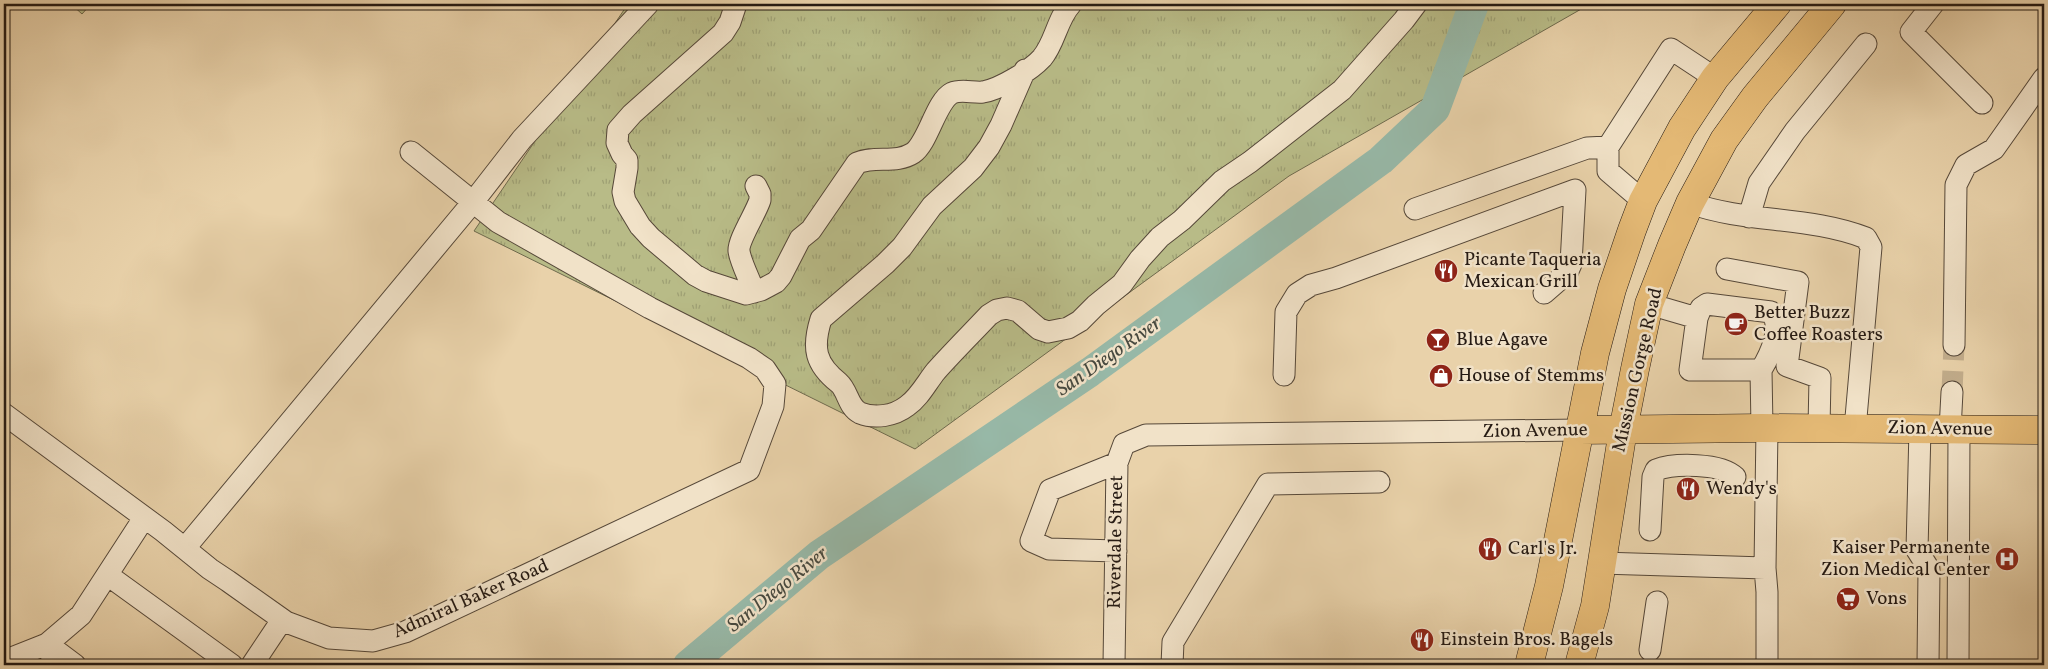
<svg xmlns="http://www.w3.org/2000/svg" width="2048" height="669" viewBox="0 0 2048 669" font-family="Vollkorn,serif">
<style>
.grass{fill:url(#grass-tufts);stroke:#6e6a4d}
.pitch{fill:#b8bb87;stroke:#6e6a4d}
.lines{fill:none;stroke-linecap:round;stroke-linejoin:round}
.river{stroke:#97b8a7;stroke-width:30}
.minor-tunnel{stroke:#c2ad8c;stroke-width:21;stroke-dasharray:21 11;stroke-linecap:butt}
.minor-casing{stroke:#564839;stroke-width:23}
.major-casing{stroke:#251a13;stroke-width:29}
.minor{stroke:#f1e2c8;stroke-width:21}
.major{stroke:#e4b975;stroke-width:28}
.labels{text-anchor:middle;dominant-baseline:central;stroke-width:5;stroke-linejoin:round;paint-order:stroke}
.poi-label{font-size:19px;fill:#251a13;stroke:#f1e2c8;text-anchor:start}
.street-label{font-size:19px;fill:#251a13;stroke:#f1e2c8}
.water-label{font-size:20px;font-style:italic;fill:#47493f;stroke:#f1e2c8}
</style>
<defs>
<pattern id="grass-tufts" width="24" height="20" patternUnits="userSpaceOnUse" patternTransform="scale(1.25)"><rect width="24" height="20" fill="#b8bb87"/><path d="M3 7l-1-3M5 7V3M7 7l1-3M15 17l-1-3M17 17v-4M19 17l1-3" fill="none" stroke="#9ea074"/></pattern>
</defs>
<rect width="100%" height="100%" fill="#e9d2aa"/>
<filter id="stains"><feTurbulence type="fractalNoise" baseFrequency=".004" numOctaves="4"/><feColorMatrix values="0 0 0 0 .2 0 0 0 0 .09 0 0 0 0 .02 0 0 0 .5 -.17"/></filter>
<radialGradient id="worn" r=".72"><stop offset=".6" stop-color="#630" stop-opacity="0"/><stop offset="1" stop-color="#630" stop-opacity=".3"/></radialGradient>
<path class="grass" d="M628,4H1590L1289,176L915,449L474,231Z"/>
<path class="pitch" d="M71,4H91L82,14Z"/>
<g class="lines">
<path class="river" d="M688,665L819,555L1090,372L1381,160L1435,109L1474,4"/>
<path class="minor-tunnel" d="M1952,392L1954,345"/>
<g class="minor-casing">
<path id="minor" d="M736,4L730,22L723,33L632,114L618,130L617,143L622,154L627,160V168L623,192L625,201L640,226L651,238L695,275L706,281L746,294L761,290L776,282L781,276L800,239L811,230L857,163C875,155 896,164 913,153C928,143 936,101 952,93C961,89 973,93 983,92C1000,89 1030,71 1042,58C1055,43 1057,19 1071,4
M1933,4L1911,32L1982,103
M1025,70L1001,125L989,147L973,168L932,206L902,247L885,264L821,319C812,348 815,364 839,383C848,391 848,407 860,413C875,419 894,416 907,406C919,398 927,382 936,371C953,352 971,334 989,315L997,310L1007,308L1018,311L1039,329L1048,332L1068,328L1080,321L1096,305L1122,284L1140,259L1160,237L1182,220L1222,181L1250,162L1342,90L1404,20L1416,4
M1643,201L1608,171V147L1671,49L1715,78
M1690,203C1746,223 1810,216 1866,238L1871,247L1855,429
M1415,209L1587,148L1608,147
M1749,217L1759,183L1795,131L1866,44
M1727,269L1798,282L1787,366L1820,378L1819,428
M754,292C750,280 740,261 739,251C738,240 756,213 760,200V194L756,186
M1649,304L1697,318L1690,370H1761L1762,428
M1697,318L1701,308L1707,304L1771,312C1784,327 1770,355 1761,370
M1954,345L1956,185L1966,165L1994,149L2044,78
M1284,375L1286,312L1297,294L1311,285L1336,278L1575,190L1571,264L1567,273L1544,293
M4,414L163,531L210,569L228,581L286,622L329,638L373,641L405,632L749,470L773,406L775,384L765,369L749,358L650,308L498,222L411,152
M1920,429L1917,550L1929,569L1928,665
M1950,430L1952,392
M1650,530L1653,477L1656,470C1674,463 1721,463 1735,477
M185,548L473,202L522,139L648,4
M1116,551L1049,549L1031,541L1050,490L1117,463
M1601,563L1765,568
M109,576L232,665
M1650,650L1657,602
M4,661L47,644L52,657
M75,665L47,644L81,615L144,518
M252,665L282,620
M1114,665L1117,463L1124,444L1146,435L1580,430
M1172,665L1173,642L1268,484L1379,482
M1767,665V592L1765,568L1767,428
M1958,665L1959,430"/>
</g>
<g class="major-casing">
<path id="major" d="M1580,430L1762,428L2044,430
M1529,665L1549,586L1595,353L1612,289L1632,230L1643,201L1682,128L1715,78L1777,4
M1579,665L1595,606L1623,430L1635,369L1649,304L1672,245L1690,203L1724,140L1755,97L1832,4"/>
</g>
<use href="#minor" class="minor"/>
<use href="#major" class="major"/>
</g>
<defs>
<g id="restaurant-disc" transform="scale(1.25)"><circle r="9.5" fill="#8f2418" stroke="#f1e2c8"/><path d="M-5-6h1v4h1v-4h1v4h1v-4h1v5L-1.5 .5V6h-2V.5L-5-1ZM5-6V6H3V1.5H1.5Q1.5-4 5-6Z" fill="#fff"/></g>
<g id="cafe-disc" transform="scale(1.25)"><circle r="9.5" fill="#8f2418" stroke="#f1e2c8"/><path d="M-5.5-4.5H6V0H3Q3 3.5 0 3.5H-2.5Q-5.5 3.5-5.5 0ZM3-3.2v2h1.7v-2ZM-6 4.5H4V6H-6Z" fill="#fff"/></g>
<g id="bar-disc" transform="scale(1.25)"><circle r="9.5" fill="#8f2418" stroke="#f1e2c8"/><path d="M-6-5H6L.8 .8V4.5H3.5V6h-7V4.5H-.8V.8Z" fill="#fff"/></g>
<g id="shop-disc" transform="scale(1.25)"><circle r="9.5" fill="#8f2418" stroke="#f1e2c8"/><path d="M-5-2.5h2.3a2.7 3.5 0 0 1 5.4 0H5L5.5 6h-11ZM-1.5-2.5h3a1.5 2.3 0 0 0-3 0Z" fill="#fff"/></g>
<g id="hospital-disc" transform="scale(1.25)"><circle r="9.5" fill="#8f2418" stroke="#f1e2c8"/><path d="M-5-5h3v3.5h4V-5h3V5h-3V1.5h-4V5h-3Z" fill="#fff"/></g>
<g id="supermarket-disc" transform="scale(1.25)"><circle r="9.5" fill="#8f2418" stroke="#f1e2c8"/><path d="M-6-5.5h2.5l.6 2H6L4.5 2H-2.5L-4.4-4H-6ZM-1.5 3.2a1.3 1.3 0 1 0 .1 0ZM3 3.2a1.3 1.3 0 1 0 .1 0Z" fill="#fff"/></g>
</defs>
<g fill-rule="evenodd">
<use href="#restaurant-disc" x="1446" y="271"/>
<use href="#cafe-disc" x="1736" y="324"/>
<use href="#bar-disc" x="1438" y="340"/>
<use href="#shop-disc" x="1441" y="376"/>
<use href="#restaurant-disc" x="1688" y="489"/>
<use href="#restaurant-disc" x="1490" y="549"/>
<use href="#hospital-disc" x="2007" y="559"/>
<use href="#supermarket-disc" x="1848" y="599"/>
<use href="#restaurant-disc" x="1422" y="640"/>
</g>
<g class="labels">
<g class="poi-label">
<text x="1464" y="260">Picante Taqueria<tspan x="1464" dy="22">Mexican Grill</tspan></text>
<text x="1754" y="313">Better Buzz<tspan x="1754" dy="22">Coffee Roasters</tspan></text>
<text x="1456" y="340">Blue Agave</text>
<text x="1458" y="376">House of Stemms</text>
<text x="1706" y="489">Wendy's</text>
<text x="1990" y="548" text-anchor="end">Kaiser Permanente<tspan x="1990" dy="22">Zion Medical Center</tspan></text>
<text x="1508" y="549">Carl's Jr.</text>
<text x="1866" y="599">Vons</text>
<text x="1440" y="640">Einstein Bros. Bagels</text>
</g>
<g class="street-label">
<text transform="translate(1638 370) rotate(-77)">Mission Gorge Road</text>
<text transform="translate(1940 429) rotate(1)">Zion Avenue</text>
<text transform="translate(1535 431) rotate(-1)">Zion Avenue</text>
<text transform="translate(1116 542) rotate(-89)">Riverdale Street</text>
<text transform="translate(471 599) rotate(-24)">Admiral Baker Road</text>
</g>
<g class="water-label">
<text transform="translate(1109 357) rotate(-35)">San Diego River</text>
<text transform="translate(778 590) rotate(-39)">San Diego River</text>
</g>
</g>
<rect width="2048" height="669" fill="none" stroke="#e9d2aa" stroke-width="20"/>
<rect x="5" y="5" width="2038" height="659" fill="none" stroke="#251a13" stroke-width="2.5"/>
<rect x="10" y="10" width="2028" height="649" fill="none" stroke="#251a13"/>
<rect width="100%" height="100%" filter="url(#stains)"/>
<rect width="100%" height="100%" fill="url(#worn)"/>
</svg>
